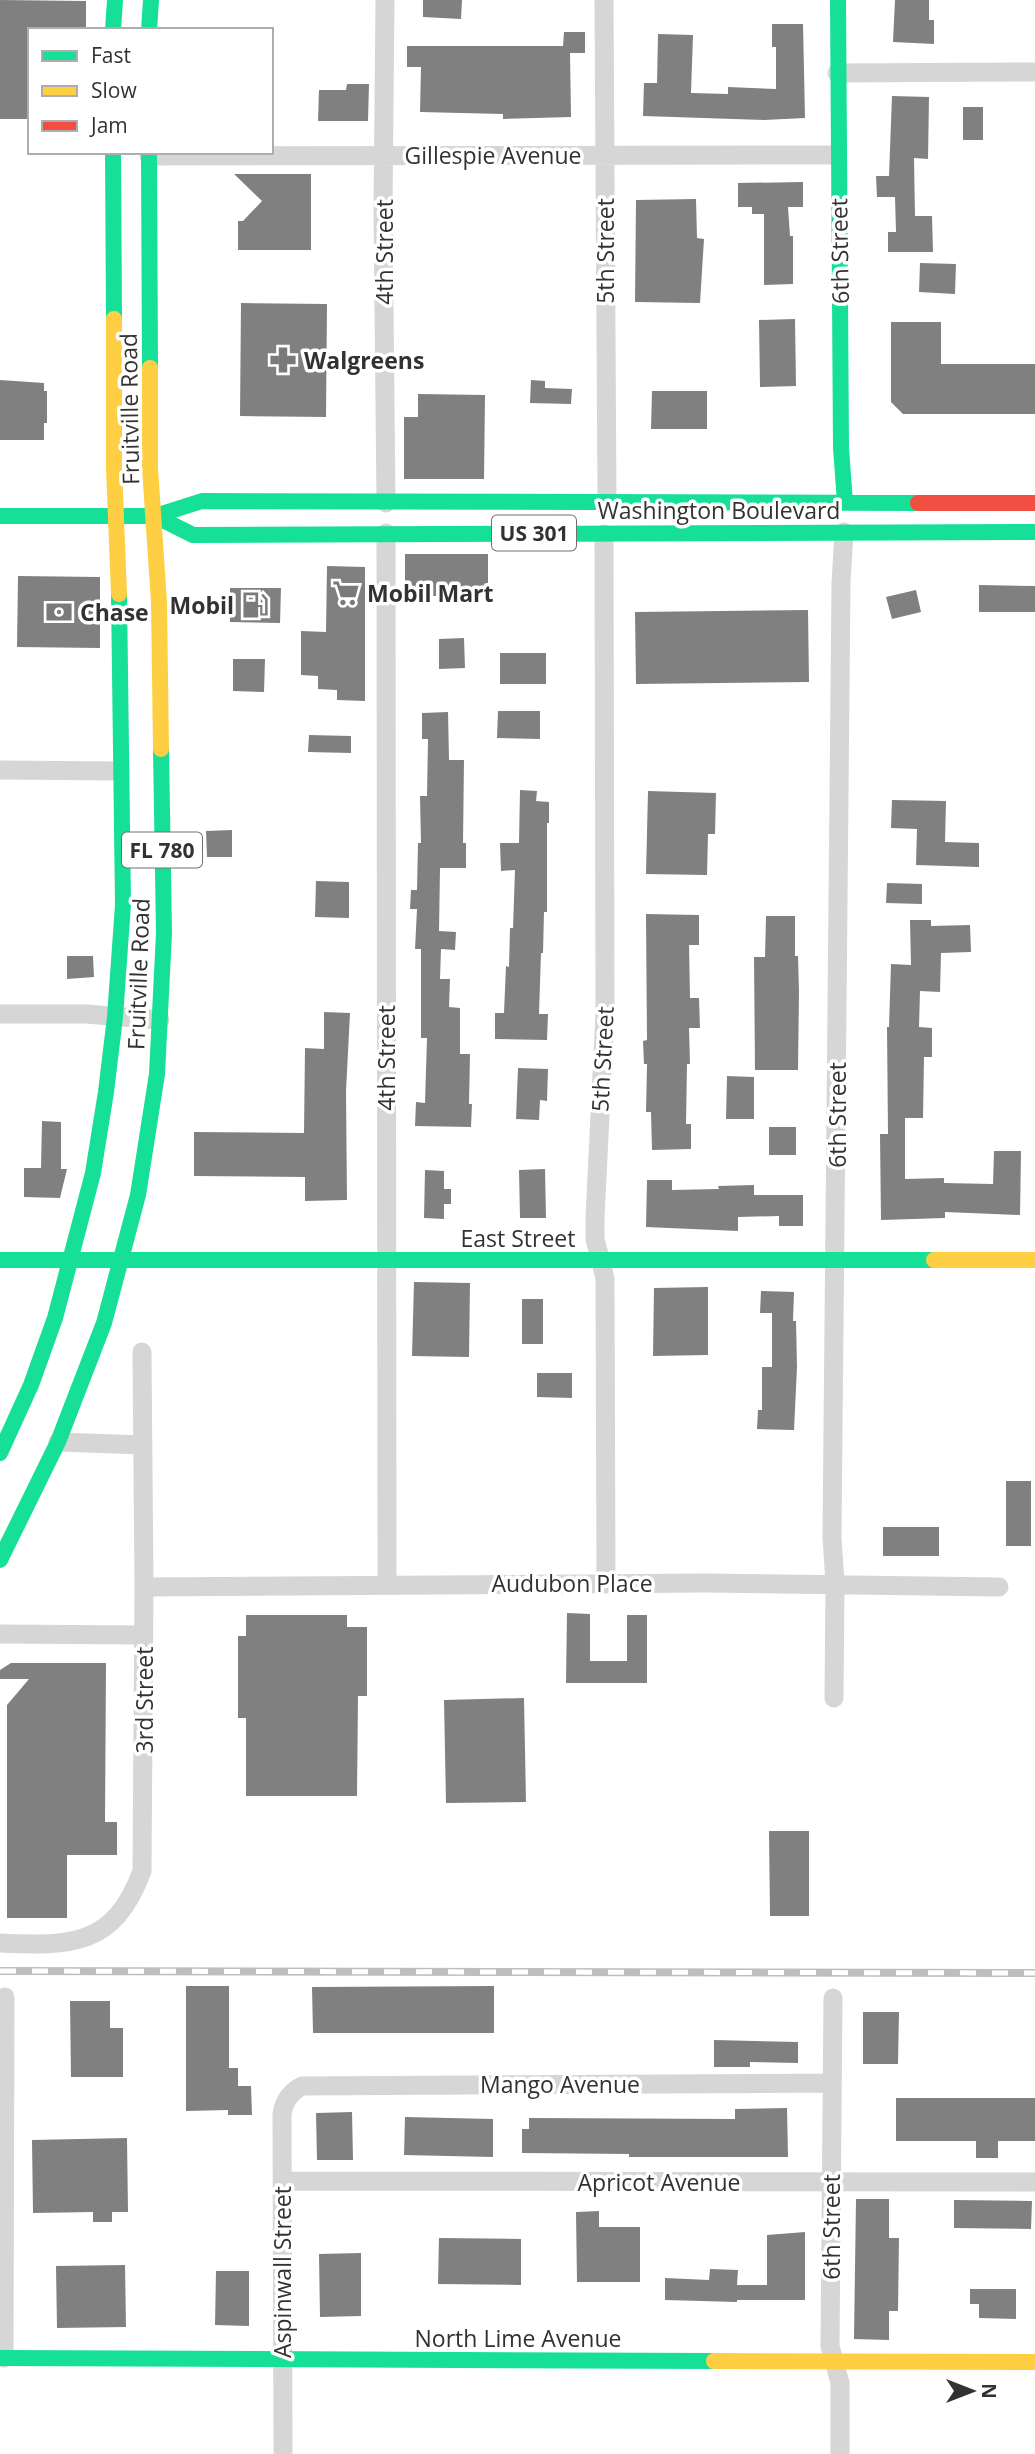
<svg xmlns="http://www.w3.org/2000/svg" width="1035" height="2454" viewBox="0 0 1035 2454" font-family="'Open Sans',sans-serif">
<style>
.building{fill:#808080}
.lines{fill:none;stroke-linecap:round;stroke-linejoin:round}
.street{stroke:#d6d6d6;stroke-width:19}
.fast{stroke:#16e098;stroke-width:16}
.slow{stroke:#ffcf43;stroke-width:16}
.jam{stroke:#f24e42;stroke-width:16}
.rail-casing{stroke:#bebebe;stroke-width:8}
.rail{stroke:#fff;stroke-width:5;stroke-dasharray:16;stroke-linecap:butt}
.labels{text-anchor:middle;dominant-baseline:central;stroke-width:7;stroke-linejoin:round;paint-order:stroke}
.shield{fill:#fff;stroke:#707070;stroke-width:2}
.shield-label{font-size:21px;font-weight:bold;fill:#323232}
.street-label{font-size:23px;fill:#323232;stroke:#fff}
.poi-label{font-size:23px;font-weight:bold;fill:#323232;stroke:#fff;text-anchor:start}
</style>
<rect width="100%" height="100%" fill="#fff"/>
<path class="building" d="M0,0L86,1V30H30V119H0Z
M423,0H462L461,19L423,17Z
M895,0H929V20H934V44L893,42Z
M772,24H803L805,118L764,120L643,116L644,83H657L658,34L693,35L691,93L728,94V87L776,89V47H772Z
M564,32H585V53H570L571,117L503,119V114L420,112L421,67H407V46H563Z
M347,84H369L368,121H318L319,90H346Z
M892,96L929,97L928,159L914,158L915,216H932L933,252H888V232H896L895,197H877L876,176H889Z
M963,107H983V140H963Z
M234,174H311V250H238V221H243L262,201Z
M803,182V207H788L790,236H793V284L764,285V214H752V207H738V183Z
M696,199L697,238L704,239L700,303L635,302L636,200Z
M920,263L956,264L955,294L919,292Z
M241,303L327,304L326,417L240,416Z
M795,319L796,386L760,387L759,320Z
M891,322H941V364H1035V414H903L891,402Z
M0,380L44,383V391H47V423H44V440H0Z
M531,380L545,381V388L572,389L571,404L530,403Z
M652,391H707V429H651Z
M418,394L485,395L484,479H404V417H418Z
M405,554H488V596H405Z
M327,566L365,567V701L337,700V690L318,689V676L301,675V631L326,632Z
M18,576L100,577V648L17,647Z
M979,585L1035,586V612H979Z
M230,588H281L280,623L230,622Z
M916,590L921,612L892,619L886,597Z
M808,610L809,682L636,684L635,612Z
M464,638L465,668L439,669V639Z
M500,653H546V684H500Z
M233,659H265L264,692L233,691Z
M498,711H540V739L497,738Z
M448,712L449,760H464L463,843H466V868H440L439,931L456,932L455,950L441,949L440,979H450L449,1007L460,1008V1054H470L469,1104H472L471,1127L415,1126L416,1102L425,1103L427,1038H421V949H415L417,909H410L411,890H417L418,843H421L420,796H427L428,739H422V713Z
M309,735L351,736V753L308,752Z
M520,790L537,791L536,801L549,802V823H547V912H544L543,953H541L539,1014H548L547,1040L495,1039V1013H504L506,966L509,967L510,928H513L515,870L501,871L500,843H519Z
M648,791L716,793L715,834H708L707,875L646,874Z
M892,800L946,801L945,842L979,843V867L916,865L917,829L891,828Z
M232,830V857H207L206,831Z
M316,881L349,882V918L315,917Z
M887,883L922,884V904L886,903Z
M646,914L699,915V945H689L690,998H699L700,1028H689L690,1064H687L686,1124H691V1149L652,1150L651,1112H646L647,1064H644L643,1041L647,1040Z
M766,916H795V956H798L799,991L798,1070H755L754,957H765Z
M910,920H931V926L970,925L971,952L941,953L940,992L920,991L919,1027L932,1028V1057H924L923,1118H905V1179L944,1178V1183L993,1184L994,1151H1021L1020,1215L945,1212V1218L881,1220L880,1134H888L887,1027H889L891,964L911,965Z
M67,956H93L94,977L67,979Z
M324,1012L350,1013L346,1091L347,1200L305,1201V1177L194,1176V1132L304,1133L305,1048L324,1049Z
M518,1068L548,1069L547,1101L540,1100L539,1120L516,1119Z
M727,1076L754,1077V1119H726Z
M42,1121L61,1122V1169H67L60,1198L24,1197V1168H41Z
M769,1127H796V1155H769Z
M545,1169L546,1218H520L519,1170Z
M425,1170L444,1171V1189H451V1204H444V1219L424,1218Z
M647,1180H672V1190L719,1189L718,1186L754,1185V1195H803V1226H779V1216L738,1217V1231L646,1227Z
M414,1282L470,1283L469,1357L412,1356Z
M708,1287V1355L653,1356L654,1288Z
M761,1291L794,1292L793,1321H796L797,1367L794,1430L757,1429L758,1410H762V1367H772V1313H760Z
M522,1299H543V1344H522Z
M537,1373H572V1398L537,1397Z
M1006,1481H1031V1546H1006Z
M883,1527H939V1556H883Z
M567,1613L590,1614V1661H627V1615H647V1683H566Z
M246,1615H347V1627H367V1696H358L357,1796H246V1718H238V1636H246Z
M11,1663H106L105,1822H117V1855H67V1918H7V1705L29,1679H0V1670Z
M524,1698L526,1802L446,1803L444,1700Z
M769,1831H809V1916H770Z
M186,1986H229V2068H238V2086H251L252,2115H228V2110L186,2111Z
M494,1986V2033H313L312,1987Z
M70,2001H110V2028H123V2077H71Z
M863,2012H899L898,2064H863Z
M714,2040L798,2042V2063L750,2062V2067H714Z
M896,2098H1035V2141H998V2158H976V2141H896Z
M787,2108L788,2157H629V2154L522,2153V2129H529V2118L735,2119V2109Z
M352,2112L353,2160H317L316,2113Z
M405,2117L493,2119V2157L404,2155Z
M127,2138L128,2212H112V2222H93V2212L33,2213L32,2140Z
M856,2199H889V2238H899L898,2311H889V2340L854,2339Z
M954,2200L1032,2201L1031,2229L954,2228Z
M599,2211V2227H640V2282H577L576,2212Z
M805,2232V2300H737V2302L665,2300V2278L709,2280L710,2269L738,2270L737,2285H767V2235Z
M439,2238L521,2239V2285L438,2284Z
M361,2253V2316L320,2317L319,2254Z
M125,2265L126,2327L57,2328L56,2266Z
M216,2271H249V2326L215,2325Z
M970,2289H1016V2319L979,2318V2304H970Z"/>
<g class="lines">
<path class="street" d="M385,0L383,208L386,503
M604,0L607,502
M837,73L1035,72
M149,156L837,155
M386,533L387,1584
M604,534L605,1013L595,1218V1239L605,1278L606,1583
M0,770L120,771
M0,1014H86L160,1020
M58,1442L143,1445
M144,1587L705,1583L999,1587
M0,1634L144,1635
M834,1698L835,1583L832,1537L841,583L844,532
M0,1943C71,1946 114,1947 142,1871L144,1587L142,1352
M833,1998L830,2346L840,2383V2454
M282,2181L1035,2182
M4,2358L5,1997
M283,2454L282,2114C284,2101 290,2092 302,2086L831,2083"/>
<path class="fast" d="M838,0L841,448L845,502
M113,30L115,0
M149,30L151,0
M113,152L114,319
M149,152L150,368
M0,516H155L202,501L918,503
M155,516L193,535L1035,532
M0,1260H934
M0,1453L31,1385L55,1318L93,1173L106,1092L115,1017L123,905L119,594
M0,1560L58,1442L104,1323L138,1195L157,1074L164,933L161,749
M0,2358L714,2361"/>
<path class="slow" d="M114,319V468L119,594
M150,368V468L159,602L161,749
M934,1260H1035
M714,2361L1035,2362"/>
<path class="jam" d="M918,503H1035"/>
<g class="rail-casing">
<path id="rail" d="M0,1971L1035,1973"/>
</g>
<use href="#rail" class="rail"/>
</g>
<defs>
<g id="pharmacy-bare" transform="scale(2.1)"><path d="M-2-6h4v4h4v4h-4v4h-4v-4h-4v-4h4Z" fill="#7a7a7a" stroke="#fff" stroke-width="2.5" paint-order="stroke"/></g>
<g id="supermarket-bare" transform="scale(2.1)"><path d="M-6-5.5h2.5l.6 2H6L4.5 2H-2.5L-4.4-4H-6ZM-1.5 3.2a1.3 1.3 0 1 0 .1 0ZM3 3.2a1.3 1.3 0 1 0 .1 0Z" fill="#7a7a7a" stroke="#fff" stroke-width="2.5" paint-order="stroke"/></g>
<g id="fuel-bare" transform="scale(2.1)"><path d="M-5.5-6h7V0h2V4h1.3V-2.5L3-4.5l.8-.8L6-3V5H2.5V1h-1V6h-7ZM-4.2-4.7v3.2H.2V-4.7Z" fill="#7a7a7a" stroke="#fff" stroke-width="2.5" paint-order="stroke"/></g>
<g id="bank-bare" transform="scale(2.1)"><path d="M-6-4H6V4H-6ZM0-2.3a2.3 2.3 0 1 0 0 4.6a2.3 2.3 0 1 0 0-4.6Z" fill="#7a7a7a" stroke="#fff" stroke-width="2.5" paint-order="stroke"/></g>
</defs>
<g fill-rule="evenodd">
<use href="#pharmacy-bare" x="283" y="360"/>
<use href="#supermarket-bare" x="346" y="593"/>
<use href="#fuel-bare" x="255" y="605"/>
<use href="#bank-bare" x="59" y="612"/>
</g>
<g class="labels">
<g class="shield">
<rect x="492" y="515.5" width="84" height="35" rx="5"/>
<rect x="122" y="832.5" width="80" height="35" rx="5"/>
</g>
<g class="shield-label">
<text x="534" y="533">US 301</text>
<text x="162" y="850">FL 780</text>
</g>
<g class="street-label">
<text x="493" y="155">Gillespie Avenue</text>
<text transform="translate(605 251) rotate(-90)">5th Street</text>
<text transform="translate(839 251) rotate(-91)">6th Street</text>
<text transform="translate(384 252) rotate(-90)">4th Street</text>
<text transform="translate(129 409) rotate(-91)">Fruitville Road</text>
<text x="719" y="510">Washington Boulevard</text>
<text transform="translate(138 974) rotate(-88)">Fruitville Road</text>
<text transform="translate(386 1058) rotate(-90)">4th Street</text>
<text transform="translate(602 1059) rotate(-87)">5th Street</text>
<text transform="translate(837 1115) rotate(-90)">6th Street</text>
<text x="518" y="1238">East Street</text>
<text x="572" y="1583">Audubon Place</text>
<text transform="translate(144 1700) rotate(-90)">3rd Street</text>
<text x="560" y="2084">Mango Avenue</text>
<text x="659" y="2182">Apricot Avenue</text>
<text transform="translate(831 2227) rotate(-90)">6th Street</text>
<text transform="translate(282 2272) rotate(-90)">Aspinwall Street</text>
<text x="518" y="2338">North Lime Avenue</text>
</g>
<g class="poi-label">
<text x="304" y="360">Walgreens</text>
<text x="367" y="593">Mobil Mart</text>
<text x="234" y="605" text-anchor="end">Mobil</text>
<text x="80" y="612">Chase</text>
</g>
</g>
<rect x="28" y="28" width="245" height="126" fill="#ffffff" stroke="#adadad" stroke-width="2"/>
<rect x="42" y="51" width="35" height="10" fill="#16e098" stroke="#adadad" stroke-width="2"/>
<text x="91" y="63" font-size="21" fill="#323232">Fast</text>
<rect x="42" y="86" width="35" height="10" fill="#ffcf43" stroke="#adadad" stroke-width="2"/>
<text x="91" y="98" font-size="21" fill="#323232">Slow</text>
<rect x="42" y="121" width="35" height="10" fill="#f24e42" stroke="#adadad" stroke-width="2"/>
<text x="91" y="133" font-size="21" fill="#323232">Jam</text>
<g transform="translate(972 2391) rotate(90)" stroke="#ffffff" stroke-width="5" paint-order="stroke">
<path d="M0-5L12 26L0 18L-12 26Z" fill="#323232"/>
<text y="-10" font-size="19" font-weight="bold" text-anchor="middle" fill="#323232">N</text>
</g>
</svg>
